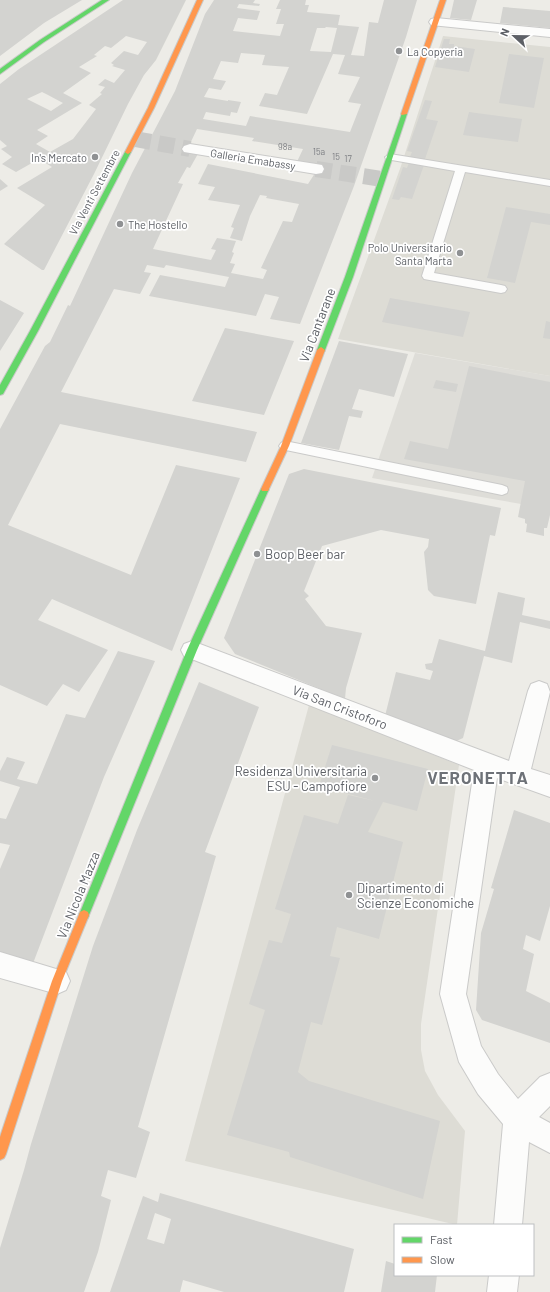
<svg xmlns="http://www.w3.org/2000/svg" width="550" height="1292" viewBox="0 0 550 1292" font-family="Barlow,sans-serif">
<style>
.industrial{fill:#deddd8}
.education{fill:#dddcd5}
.building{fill:#d3d3d0;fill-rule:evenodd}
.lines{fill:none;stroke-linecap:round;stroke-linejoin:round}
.street-tunnel{stroke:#c9c9c7;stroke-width:16;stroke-dasharray:16 8;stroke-linecap:butt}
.lane-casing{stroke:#cacac9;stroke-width:2}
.street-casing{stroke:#cacac9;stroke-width:2}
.fast-casing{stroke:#c9c9c8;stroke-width:2}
.slow-casing{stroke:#c9c9c8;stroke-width:2}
.lane{fill:#fcfcfb;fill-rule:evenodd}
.street{fill:#fcfcfb;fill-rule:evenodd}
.fast{fill:#63d668;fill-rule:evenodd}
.slow{fill:#ff974d;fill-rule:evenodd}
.poi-dot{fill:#8f9193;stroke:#fff;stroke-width:1.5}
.labels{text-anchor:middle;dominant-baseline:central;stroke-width:3.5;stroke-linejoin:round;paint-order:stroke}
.far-number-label{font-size:9px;fill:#7c7e82}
.far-poi-label{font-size:11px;fill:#5d6066;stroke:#fff;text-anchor:start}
.far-street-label{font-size:11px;fill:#5d6066;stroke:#fff}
.street-label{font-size:13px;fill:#5d6066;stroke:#fff}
.poi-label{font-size:13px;fill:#5d6066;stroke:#fff;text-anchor:start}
.district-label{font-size:17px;font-weight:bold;letter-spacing:1px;fill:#6e7278;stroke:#fff}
</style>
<rect width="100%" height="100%" fill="#edece7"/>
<path class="industrial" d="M415,353L550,376V509L372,478Z"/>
<path class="education" d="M443,36L550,47V376L338,339L401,166Z
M309,705L459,765L421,1024V1050L425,1071L438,1095L465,1131L457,1225L185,1161Z"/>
<path class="building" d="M0,0H82L44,23L0,56Z
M123,0H186L156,60L144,75L128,104L94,174L44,270H42L4,244L45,205L17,188L52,167L39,159L16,172L2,164L12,157L1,149L7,146L0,140V84L19,69ZM126,36L147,42L138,55L124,51L111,63L114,65L112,66L125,70L114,83L105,79L98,85L105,87L100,93L102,94L89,105L96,109L73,139L50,152L36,144L48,136L37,130L82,103L63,93L91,73L79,67L97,56L94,55L105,46L111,48ZM42,92L48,95L63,103L51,111L27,99Z
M214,0H255L253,3L260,4L259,6L239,4L237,8L260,11L257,20L238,18L233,31L280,36L284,24H276L281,9H276L280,0H306L305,5H309L307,12L340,15L338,25L359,27L351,55L364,56L369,22L378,23L384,0H417L406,37L354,186L300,324L270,319L279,297L265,294L256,316L149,296L160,275L225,287L229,277L166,265L164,268L147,265L144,272L151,273L140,294L114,289L61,392L257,432L246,462L60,424L8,525L131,575L176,465L240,478L172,651L52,599L38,620L108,650L79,692L63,684L47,706L0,685V429L45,346L50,342L68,305L70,306L132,173L175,91L205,14ZM326,27L337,28L331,52L310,51L317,28H325ZM241,53L265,55L262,65L289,67L277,95L265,93L259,106L307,114L333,54L345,55L338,74L360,77L348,102L361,104L350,132L250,116L246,126L203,119L206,112L230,116L231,112L237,113L241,102L228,100V101L204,97L209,88L221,90L226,81L213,79L221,61L238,63ZM197,129L254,138L252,141L303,149L295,166L317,170L308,184L208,164L198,184L215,187L208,200L240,205L231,227L234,228L230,238L242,241L250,216L260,195L267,196L266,198L299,204L292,222L283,221L261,268L267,270L263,279L231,273L235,264L230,263L234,253L232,252L236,241L217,238L211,249L216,250L211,260L153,249L183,184L178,183L187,167L190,168L199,152L187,150Z
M454,0H477L471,20L450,18Z
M503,7L550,11V28L500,23Z
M444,39H450L449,44H454V46L475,49L469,72L435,67Z
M509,54L544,58L534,108L499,103Z
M425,100L432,101L426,119L438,121L425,159L410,157L412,152L407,151Z
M469,112L522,119L518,142L463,135Z
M409,163L424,165L412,199L401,197L399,200L392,199L403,167L407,168Z
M0,179L8,186L0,191Z
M506,207L550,214V225L531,222L515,283L487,278Z
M390,298L470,312L463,337L382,322Z
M0,300L24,313L0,351Z
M546,321L550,322V339L543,338Z
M225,328L294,341L264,415L192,401Z
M339,341L408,354L394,397L359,389L352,409L363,411L361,418L349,416L339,450L301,443Z
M469,366L550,382V515L547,528H544V536L526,532L527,524L525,523V519L518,517L525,481L404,459L410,441L448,449Z
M436,380L458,384L456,392L433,388Z
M304,469L501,508L495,536L490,535L476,604L434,596L428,590L424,552L428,547L429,539L381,530L322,546L304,591L309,596L305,599L326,626L362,633L346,688L345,699L235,654L224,638L289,474Z
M498,592L525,598L522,615L550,621V629L520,622L512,663L484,656L463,738L452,743L385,716L396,672L430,680L433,671L426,669L425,664L432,663L439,639L485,651Z
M118,651L155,661L104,777L32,966L0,958V869L10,845L0,843V818L6,819L20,787L0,781V771L7,757L25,762L17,779L37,784L66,714L85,718Z
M199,682L259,707L205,852L216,856L138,1127L150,1132L136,1178L108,1170L101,1196L111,1200L98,1252L84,1292H0V1248L24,1170L31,1144L93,946L137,830Z
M332,745L428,769L417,811L383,802L368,832L403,842L379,939L337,927L330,956L340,958L322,1025L311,1022L298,1072L309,1081L440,1121L423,1199L290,1157L289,1152L227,1135L265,1010L249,1004L269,940L282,943L291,914L275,909L304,815L338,824L348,795L375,801L319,786Z
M514,810L550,823V906L540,941L526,935L523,949L534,954L526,991L550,1003V1043L482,1020L476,1010L481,933L494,889L491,888Z
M160,1193L354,1249L344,1292H224L183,1280L180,1292H110L143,1196L158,1202ZM155,1213L171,1219L164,1244L147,1239Z
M386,1261L395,1264V1275H437L435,1292H381Z"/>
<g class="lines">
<path class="street-tunnel" d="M135,139L190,149
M316,169L382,179"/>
<g class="lane-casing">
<path id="lane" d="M390,154L550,180V186L465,172L434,273L501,285L505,286L507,289L505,292L501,293L424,279L422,276L455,171L386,159L385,157Z
M285,441L502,485L507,487L508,490L507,493L502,495L281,449L279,446L281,443Z"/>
</g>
<g class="street-casing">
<path id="street" d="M436,18L550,29V37L431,25L429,22L431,19Z
M190,144L316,164L322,165L324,169L322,173L316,174L184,152L182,149L184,146Z
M192,641L509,761L528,691L531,684L539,681L547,684L550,692L531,769L550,775V797L497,778L466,994L481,1046L498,1074L518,1099L540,1077L550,1073V1106L539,1117L550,1123V1153L529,1142L522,1225H494L503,1124L478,1094L459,1062L440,994L474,770L184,656L181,650L184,644Z
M0,952L66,972L70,981L66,990L57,994L0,978Z
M489,1275H519L517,1292H487Z"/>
</g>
<g class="fast-casing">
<path id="fast" d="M102,0H109L44,42L0,74V69L40,40Z
M402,113L407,114L353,277L325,350L324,352H318L317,350L345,277Z
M128,150L131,152L38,331L3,394L0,395V385L30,331L125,152Z
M265,486L269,489L197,650L89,915L88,918L84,920L80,918L79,915L187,650L261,489Z"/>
</g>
<g class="slow-casing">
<path id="slow" d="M197,0H203L154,108L131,152L128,154L126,153L125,152L148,108Z
M440,0H446L407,114L402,115L401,114Z
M321,347L325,350L289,446L268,491H262L261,489L281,446L317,350Z
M84,910L88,912L89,915L62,981L6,1154L4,1158L0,1160V1137L52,981L80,912Z"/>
</g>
<use href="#lane" class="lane"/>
<use href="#street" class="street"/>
<use href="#fast" class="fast"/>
<use href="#slow" class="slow"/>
</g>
<g class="poi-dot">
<circle cx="399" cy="51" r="4"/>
<circle cx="95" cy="157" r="4"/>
<circle cx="120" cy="224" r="4"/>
<circle cx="460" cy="253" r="4"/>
<circle cx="257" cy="554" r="4"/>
<circle cx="375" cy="778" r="4"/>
<circle cx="349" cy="895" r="4"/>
</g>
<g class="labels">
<g class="far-number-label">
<text x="285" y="146">98a</text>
<text x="319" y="151">15a</text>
<text x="336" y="156">15</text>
<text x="348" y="158">17</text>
</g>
<g class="far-poi-label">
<text x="407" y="51">La Copyeria</text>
<text x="87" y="157" text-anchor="end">In's Mercato</text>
<text x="128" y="224">The Hostello</text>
<text x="452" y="247" text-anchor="end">Polo Universitario<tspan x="452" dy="13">Santa Marta</tspan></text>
</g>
<g class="far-street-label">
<text transform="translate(253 159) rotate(9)">Galleria Emabassy</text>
<text transform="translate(94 192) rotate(-62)">Via Venti Settembre</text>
</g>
<g class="street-label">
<text transform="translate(317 325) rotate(-69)">Via Cantarane</text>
<text transform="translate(340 707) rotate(21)">Via San Cristoforo</text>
<text transform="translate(78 895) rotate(-68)">Via Nicola Mazza</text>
</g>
<g class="poi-label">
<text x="265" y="554">Boop Beer bar</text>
<text x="367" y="771" text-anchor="end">Residenza Universitaria<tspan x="367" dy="15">ESU - Campofiore</tspan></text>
<text x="357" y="888">Dipartimento di<tspan x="357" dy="15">Scienze Economiche</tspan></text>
</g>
<g class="district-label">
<text x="478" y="777">VERONETTA</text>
</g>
</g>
<rect x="394" y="1224" width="140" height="52" fill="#ffffff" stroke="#bebfc2"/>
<rect x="402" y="1237" width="20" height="6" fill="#63d668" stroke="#bebfc2"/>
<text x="430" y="1244" font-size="12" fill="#5d6066">Fast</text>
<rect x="402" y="1257" width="20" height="6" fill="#ff974d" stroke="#bebfc2"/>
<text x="430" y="1264" font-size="12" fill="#5d6066">Slow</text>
<g transform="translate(514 36) rotate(292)" stroke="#ffffff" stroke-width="3" paint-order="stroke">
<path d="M0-3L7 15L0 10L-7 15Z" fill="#5d6066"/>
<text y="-6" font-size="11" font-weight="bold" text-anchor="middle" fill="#5d6066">N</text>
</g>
</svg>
